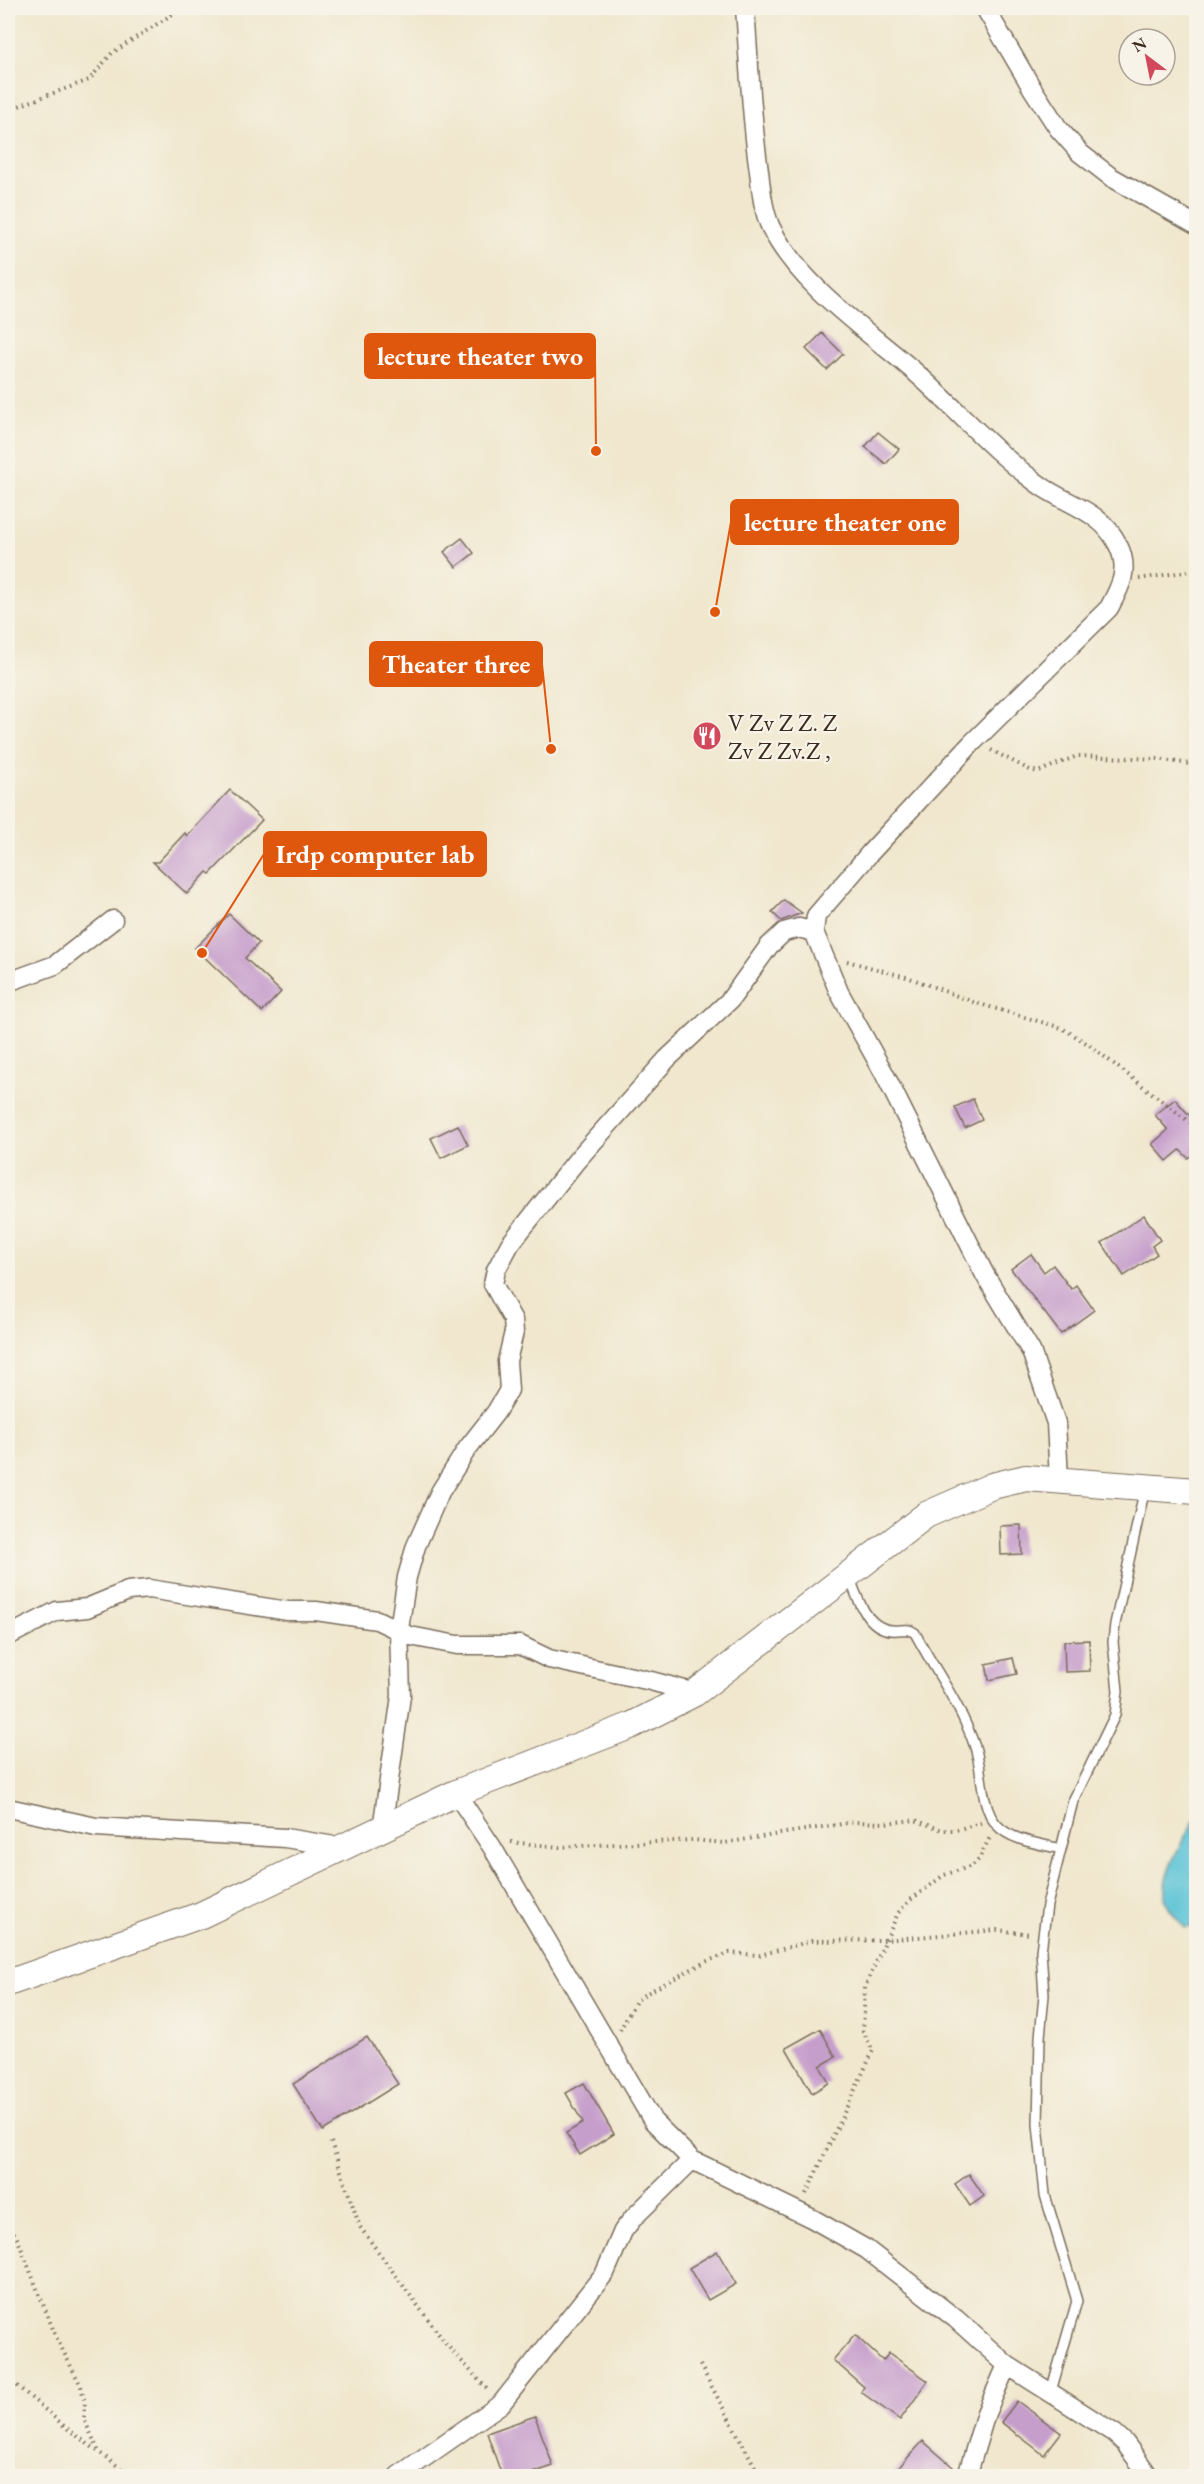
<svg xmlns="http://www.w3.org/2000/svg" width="1204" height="2484" viewBox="0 0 1204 2484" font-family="'EB Garamond',serif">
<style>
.water{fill:#59c2d5;stroke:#4a767a;stroke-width:1.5}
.building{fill:#c69ecc}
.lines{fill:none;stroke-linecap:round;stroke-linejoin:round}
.lane-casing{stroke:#7a6c5c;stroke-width:12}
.street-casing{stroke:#7a6c5c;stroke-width:21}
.secondary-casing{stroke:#7a6c5c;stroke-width:28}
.path{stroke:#7a6c5c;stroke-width:4;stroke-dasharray:1.5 4.5;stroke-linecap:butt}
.lane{stroke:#fff;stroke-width:9}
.street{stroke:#fff;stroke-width:18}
.secondary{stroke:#fff;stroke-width:26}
.labels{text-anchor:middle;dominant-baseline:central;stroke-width:4.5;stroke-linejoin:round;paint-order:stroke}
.poi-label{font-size:24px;fill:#3b2a1e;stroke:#f7f3e8;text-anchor:start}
.leader{fill:none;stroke:#df570d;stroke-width:2}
.callout-dot{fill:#df570d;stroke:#f7f3e8;stroke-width:2}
.callout{fill:#df570d;stroke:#df570d;stroke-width:2}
.callout-label{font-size:26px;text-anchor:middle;font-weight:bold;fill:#fff}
</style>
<rect width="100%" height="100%" fill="#f7f3e8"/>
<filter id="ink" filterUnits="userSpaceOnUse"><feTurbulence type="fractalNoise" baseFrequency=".0167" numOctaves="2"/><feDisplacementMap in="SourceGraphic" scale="12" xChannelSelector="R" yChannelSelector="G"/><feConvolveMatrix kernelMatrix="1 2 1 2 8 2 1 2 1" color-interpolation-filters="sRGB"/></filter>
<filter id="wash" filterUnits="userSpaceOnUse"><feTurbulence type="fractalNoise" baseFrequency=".008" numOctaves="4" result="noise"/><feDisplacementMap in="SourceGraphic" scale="24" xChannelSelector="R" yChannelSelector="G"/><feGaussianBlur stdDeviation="1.35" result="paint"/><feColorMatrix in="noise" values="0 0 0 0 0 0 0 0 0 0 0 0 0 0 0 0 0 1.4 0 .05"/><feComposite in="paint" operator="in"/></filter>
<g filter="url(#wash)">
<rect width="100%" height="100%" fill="#f0e7ce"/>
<path class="water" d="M1196,1818V1926L1185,1928C1179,1920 1168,1910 1166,1901C1159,1876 1184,1838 1196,1818Z"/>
<g id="blocks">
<path class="building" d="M822,333L843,354L827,370L806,349Z
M878,432L899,449L886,464L865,447Z
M462,538L474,553L456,567L444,552Z
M230,790L262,820L210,874L207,872L187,894L153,862H158L185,833L187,836Z
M784,900L802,913L781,921L772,912Z
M229,914L259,943L245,958L281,992L262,1012L195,948Z
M973,1099L982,1120L965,1128L955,1107Z
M1175,1099L1197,1124V1150L1188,1158L1180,1150L1167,1161L1152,1144L1168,1130L1155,1115Z
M458,1125L468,1145L441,1158L431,1138Z
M1144,1215L1160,1240L1152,1246L1157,1254L1124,1276L1102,1243Z
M1031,1254L1044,1272L1053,1265L1071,1289L1076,1285L1094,1310L1061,1334L1011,1269Z
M1021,1525L1022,1554L1001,1555L1000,1526Z
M1089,1640L1090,1671L1065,1672L1064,1641Z
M1013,1658L1017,1674L989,1680L986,1664Z
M820,2029L836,2057L820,2066L829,2083L812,2093L786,2048Z
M367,2037L398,2084L323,2131L293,2084Z
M584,2083L614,2134L580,2155L566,2133L583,2123L566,2093Z
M969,2174L984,2196L970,2206L955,2184Z
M717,2251L736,2284L708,2300L689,2268Z
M855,2335L883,2361L889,2353L928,2381L900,2420L861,2392L864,2387L833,2360Z
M1017,2401L1061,2433L1044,2455L1001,2422Z
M535,2416L553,2466L524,2476H502L487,2433Z
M923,2441L953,2467L945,2476H891Z"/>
</g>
</g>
<g filter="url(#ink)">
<use href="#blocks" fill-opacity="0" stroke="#7a6c5c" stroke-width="1.5"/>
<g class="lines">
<g class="lane-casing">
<path id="lane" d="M850,1578C857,1598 867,1629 892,1630C902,1631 906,1627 915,1633C935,1671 961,1705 975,1747C983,1770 980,1807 997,1825C1011,1841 1042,1844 1061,1849
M1051,2391L1077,2301L1045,2195L1038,2124L1040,2037L1044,1995L1041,1951L1047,1905L1073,1801L1115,1715L1118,1691L1113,1642L1115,1624L1145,1488"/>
</g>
<g class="street-casing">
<path id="street" d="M745,8C749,62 751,117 759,171C761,189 763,211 771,228C800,286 868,331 915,372C958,410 997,456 1044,488C1072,506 1103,513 1118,545C1130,569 1121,586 1109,608L971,744L870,853L816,916L814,932L839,992L884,1073L985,1275L1031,1351L1056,1423L1059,1479
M985,8L1032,88L1058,128L1080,153L1111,177L1196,225
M8,982L55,965L113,920
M8,1636L57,1611L87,1608L128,1591L149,1589L288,1611H316L377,1620L410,1636L457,1645H520L549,1659L651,1681L695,1693
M456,1793L492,1847L653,2121L692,2160L813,2219L866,2249L956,2319L1007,2365L1114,2433L1125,2443L1149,2476
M8,1808L96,1827L285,1838L341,1847
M382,1829L401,1696L399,1629L407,1577L416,1546L440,1492L467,1449L496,1412L509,1390L507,1361L514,1332L513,1320L493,1284L496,1270L510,1244L577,1160L667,1059L730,1000L769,946L784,932L799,928L814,932
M398,2476L501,2404L605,2273L623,2231L634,2217L692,2160
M967,2476L986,2413L1007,2365"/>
</g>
<g class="secondary-casing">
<path id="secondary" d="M8,1983L201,1915L456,1793L630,1726L695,1693L926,1515L992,1486L1026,1478L1196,1491"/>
</g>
<path class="path" d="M8,110L89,80L112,53L182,8
M1139,579L1196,570
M991,750L1030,770L1038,772L1077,756L1158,759L1196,765
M847,961L910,978L973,1002L1062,1028L1088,1044L1196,1127
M511,1842L559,1847L693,1840L724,1843L854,1822L885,1823L915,1820L942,1830H956L981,1823
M620,2030L636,2001L645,1994L705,1962L729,1953L760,1955L811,1941L884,1940L997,1930L1030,1934
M331,2142L360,2227L446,2344L488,2390
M806,2194L873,2051L863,2031L865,1987L898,1913L909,1901L944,1875L972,1866L979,1859L990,1837
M8,2222L18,2240L56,2337L81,2386L85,2403L84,2419L99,2452
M700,2365L760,2476
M8,2378L69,2430L131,2476"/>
<use href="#lane" class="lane"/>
<use href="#street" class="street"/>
<use href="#secondary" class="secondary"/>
</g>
</g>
<defs>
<g id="restaurant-disc" transform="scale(1.5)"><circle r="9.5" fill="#d1495b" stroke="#f7f3e8"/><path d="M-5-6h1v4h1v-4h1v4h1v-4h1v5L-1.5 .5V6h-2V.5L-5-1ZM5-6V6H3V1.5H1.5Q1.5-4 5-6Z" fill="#fff"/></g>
</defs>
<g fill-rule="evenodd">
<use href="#restaurant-disc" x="707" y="736"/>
</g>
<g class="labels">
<g class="poi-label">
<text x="728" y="722">V Zv Z Z. Z<tspan x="728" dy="28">Zv Z Zv.Z ,</tspan></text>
</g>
</g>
<path class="leader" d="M596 451L595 356M715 612L731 522M551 749L542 664M202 953L264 854"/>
<g class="callout-dot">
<circle cx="596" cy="451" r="6"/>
<circle cx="715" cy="612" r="6"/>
<circle cx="551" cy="749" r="6"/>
<circle cx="202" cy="953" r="6"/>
</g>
<g class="callout">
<rect x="365" y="334" width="230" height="44" rx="6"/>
<rect x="731" y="500" width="227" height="44" rx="6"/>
<rect x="370" y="642" width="172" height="44" rx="6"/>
<rect x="264" y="832" width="222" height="44" rx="6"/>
</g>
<g class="callout-label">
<text x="480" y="365">lecture theater two</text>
<text x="845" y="531">lecture theater one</text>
<text x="456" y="673">Theater three</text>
<text x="375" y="863">Irdp computer lab</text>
</g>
<rect width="1204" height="2484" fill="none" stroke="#f7f3e8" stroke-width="30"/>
<g transform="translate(1147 57) rotate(328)"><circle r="28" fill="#f7f3e8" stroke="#aca397" stroke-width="1.5"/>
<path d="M0-4.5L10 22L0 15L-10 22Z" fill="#d1495b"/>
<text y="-9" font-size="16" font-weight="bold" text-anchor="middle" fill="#3b2a1e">N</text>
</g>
</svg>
